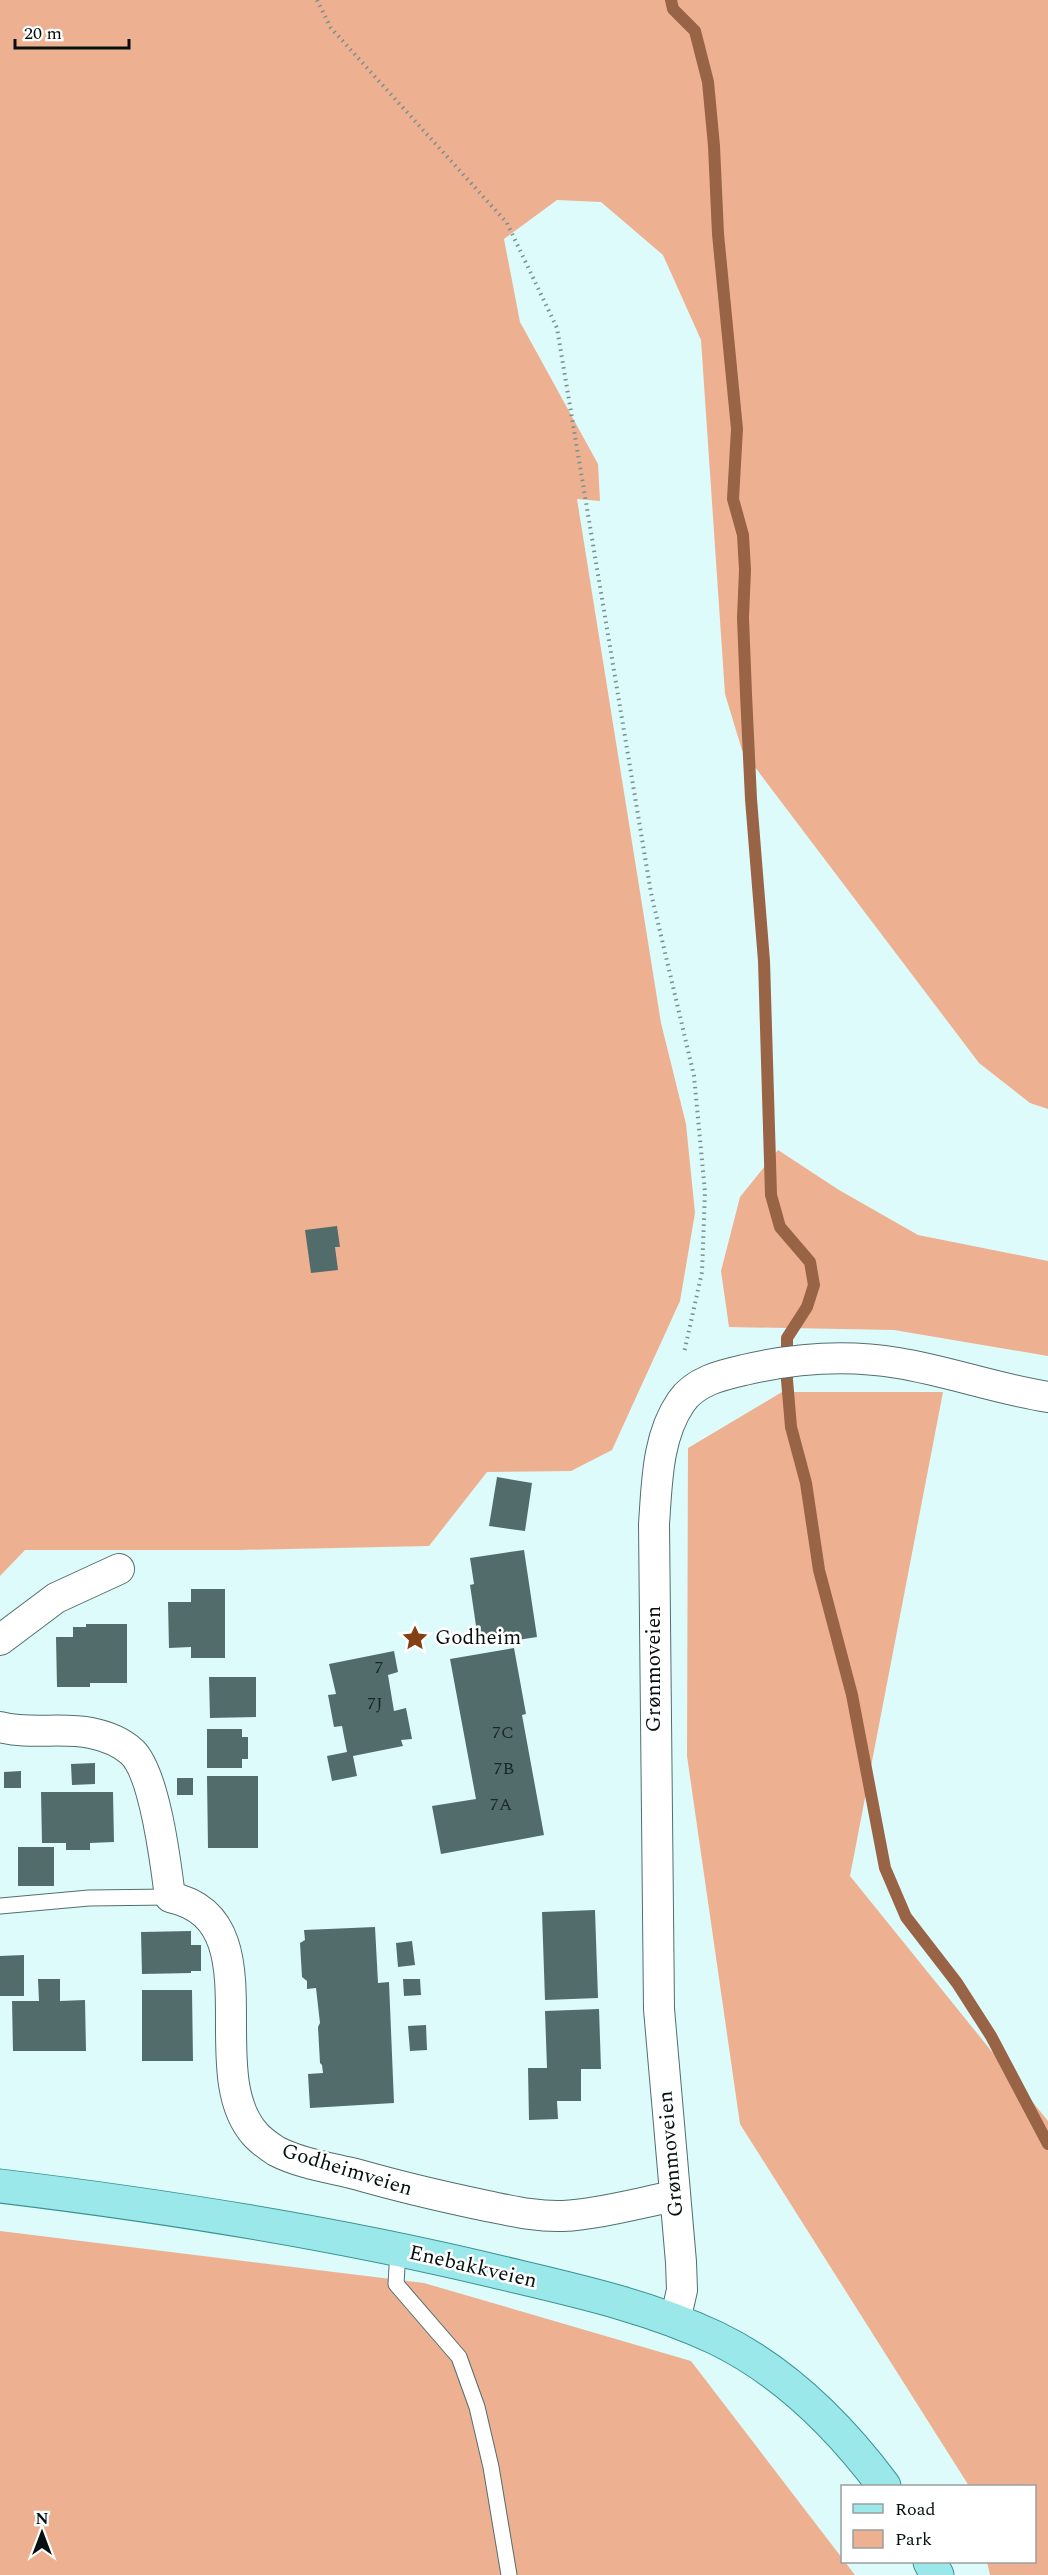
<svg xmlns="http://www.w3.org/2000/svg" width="1048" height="2575" viewBox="0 0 1048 2575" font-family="Spectral,serif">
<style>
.green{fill:#edb191}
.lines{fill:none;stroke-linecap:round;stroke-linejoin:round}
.stream{stroke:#986445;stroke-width:12}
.building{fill:#526c6c}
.lane-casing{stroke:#536e6e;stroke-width:17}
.street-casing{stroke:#536e6e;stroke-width:32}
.primary-casing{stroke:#3b9293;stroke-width:35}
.path{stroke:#7a8f8f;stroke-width:4;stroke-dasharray:1.5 4.5;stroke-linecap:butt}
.lane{stroke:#fff;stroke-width:15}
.street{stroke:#fff;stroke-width:30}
.primary{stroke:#9ae8e9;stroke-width:33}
.labels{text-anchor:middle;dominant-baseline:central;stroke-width:5;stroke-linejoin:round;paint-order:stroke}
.number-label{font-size:18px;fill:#192727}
.poi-label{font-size:21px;fill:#061010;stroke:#fff;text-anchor:start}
.street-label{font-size:21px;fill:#061010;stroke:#fff}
</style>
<rect width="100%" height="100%" fill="#ddfbfb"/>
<path class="green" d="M0,0H1048V1109L1030,1103L979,1063L742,750L725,694L701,340L663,255L601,202L557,200L504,239L520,322L598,464L600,501L577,499L661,1023L686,1124L695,1213L680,1301L612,1450L571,1471L487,1472L429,1546L238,1550H25L0,1576Z
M778,1150L839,1190L918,1235L1048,1261V1356L894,1330L729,1327L721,1271L740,1197Z
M782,1392H943L850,1876L1048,2121V2575H990L987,2562H1034V2486H969L740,2124L687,1756L688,1448Z
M0,2231L424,2283L691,2361L855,2575H0Z"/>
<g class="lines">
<path class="stream" d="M671,0L673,9L695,31L708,82L714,146L718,234L737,429L733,499L743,535L745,570L743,618L746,694L751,799L764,961L771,1195L780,1227L810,1262L814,1285L807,1307L787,1338V1380L791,1427L806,1483L819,1570L852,1695L885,1868L906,1917L957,1983L991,2036L1048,2144"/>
</g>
<path class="building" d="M337,1226L340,1247H335L338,1270L311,1273L305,1230Z
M497,1477L532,1483L525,1531L489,1526Z
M524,1550L537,1637L479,1646L470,1585L474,1584L470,1558Z
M191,1589H225V1658H191V1647L169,1648L168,1602H191Z
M86,1624H127V1683H90V1687H57L56,1637H73V1627H86Z
M514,1648L526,1714L522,1715L544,1835L441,1854L432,1806L476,1799L450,1659Z
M394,1651L398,1672L388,1675L394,1711L406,1708L412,1739L401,1740L403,1746L353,1756L357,1776L332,1781L327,1756L347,1752L342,1726L334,1727L328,1695L336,1694L329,1664Z
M209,1677H256V1717L210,1718Z
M207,1729H242V1737H248V1759H242V1768H207Z
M95,1763V1784L72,1785L71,1764Z
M21,1771V1788H4V1772Z
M207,1776H258V1848H208Z
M177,1778H193V1795H177Z
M41,1792H113L114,1842L90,1843V1850H66V1843H42Z
M18,1847H54V1886H18Z
M595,1910L598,1998L545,2000L542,1912Z
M375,1927L378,1983L389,1982L394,2103L310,2108L308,2074L323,2073L322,2065L320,2063L318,2027L320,2023L316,1988L307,1989V1981L302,1977L300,1943L305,1940L304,1930Z
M191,1931V1945H201V1971H191V1973L142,1974L141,1932Z
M412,1941L415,1965L398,1967L396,1943Z
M24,1955V1996H0V1956Z
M38,1979H60V2001L85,2000L86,2051H13L12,2001H39Z
M403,1979H420L421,1995L404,1996Z
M142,1990H192L193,2061H142Z
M599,2009L601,2069H581V2101H557L558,2119L529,2120L528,2068H547L545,2011Z
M426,2025L427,2050L410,2051L408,2026Z"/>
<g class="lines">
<g class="lane-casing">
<path id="lane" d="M0,1906L89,1898L170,1897
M398,2250L396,2284L459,2357L477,2407L491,2467L509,2575"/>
</g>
<g class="street-casing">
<path id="street" d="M0,1640L56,1598L119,1569
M0,1727C30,1735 61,1727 91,1733C106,1736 121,1742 132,1752C155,1774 166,1865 170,1897C276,1920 198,2070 255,2134C260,2140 270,2147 276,2151C301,2164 332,2168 359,2175C401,2187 444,2197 487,2206C512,2211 537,2217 563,2216C600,2214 638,2203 675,2196
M675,2321L682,2290L681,2262L659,2009L654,1524C657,1483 657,1437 681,1402C695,1381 722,1375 744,1370C795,1358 845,1354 898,1363C948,1371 997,1389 1048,1397"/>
</g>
<g class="primary-casing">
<path id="primary" d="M0,2186C166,2206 331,2232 494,2271C569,2289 646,2305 716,2338C784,2371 840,2427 884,2486
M930,2562L937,2575"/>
</g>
<path class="path" d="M317,0L331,28L507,223L557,328L651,893L694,1076L705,1192L702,1272L684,1353"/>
<use href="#lane" class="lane"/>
<use href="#street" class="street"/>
<use href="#primary" class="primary"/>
</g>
<defs>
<g id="sight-bare" transform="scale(2.07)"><path d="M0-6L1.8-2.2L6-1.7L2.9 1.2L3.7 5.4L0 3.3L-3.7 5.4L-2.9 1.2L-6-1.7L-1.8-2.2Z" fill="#834013" stroke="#fff" stroke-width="2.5" paint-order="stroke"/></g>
</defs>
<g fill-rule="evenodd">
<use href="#sight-bare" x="415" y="1638"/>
</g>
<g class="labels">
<g class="number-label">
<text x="379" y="1667">7</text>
<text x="375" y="1703">7J</text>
<text x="503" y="1732">7C</text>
<text x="504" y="1768">7B</text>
<text x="501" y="1804">7A</text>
</g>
<g class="poi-label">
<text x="435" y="1638">Godheim</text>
</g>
<g class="street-label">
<text transform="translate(654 1669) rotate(-90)">Grønmoveien</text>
<text transform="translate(671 2154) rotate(-95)">Grønmoveien</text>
<text transform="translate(347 2170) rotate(17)">Godheimveien</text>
<text transform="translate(473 2267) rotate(13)">Enebakkveien</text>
</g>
</g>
<rect x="841" y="2485" width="195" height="78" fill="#ffffff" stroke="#9b9f9f" stroke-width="1.5"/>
<rect x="853" y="2504" width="30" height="9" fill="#9ae8e9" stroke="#9b9f9f" stroke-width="1.5"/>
<text x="895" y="2515" font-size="18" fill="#061010">Road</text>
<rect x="853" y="2530" width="30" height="18" fill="#edb191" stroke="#9b9f9f" stroke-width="1.5"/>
<text x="895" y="2545" font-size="18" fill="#061010">Park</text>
<g transform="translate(42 2533)" stroke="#ffffff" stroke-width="4.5" paint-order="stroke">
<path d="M0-4.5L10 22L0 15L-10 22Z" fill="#061010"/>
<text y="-9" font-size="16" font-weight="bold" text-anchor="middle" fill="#061010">N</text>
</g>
<path d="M15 39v9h114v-9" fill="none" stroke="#061010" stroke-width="3"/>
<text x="24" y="39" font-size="18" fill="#061010" stroke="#ffffff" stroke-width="4.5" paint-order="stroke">20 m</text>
</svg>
